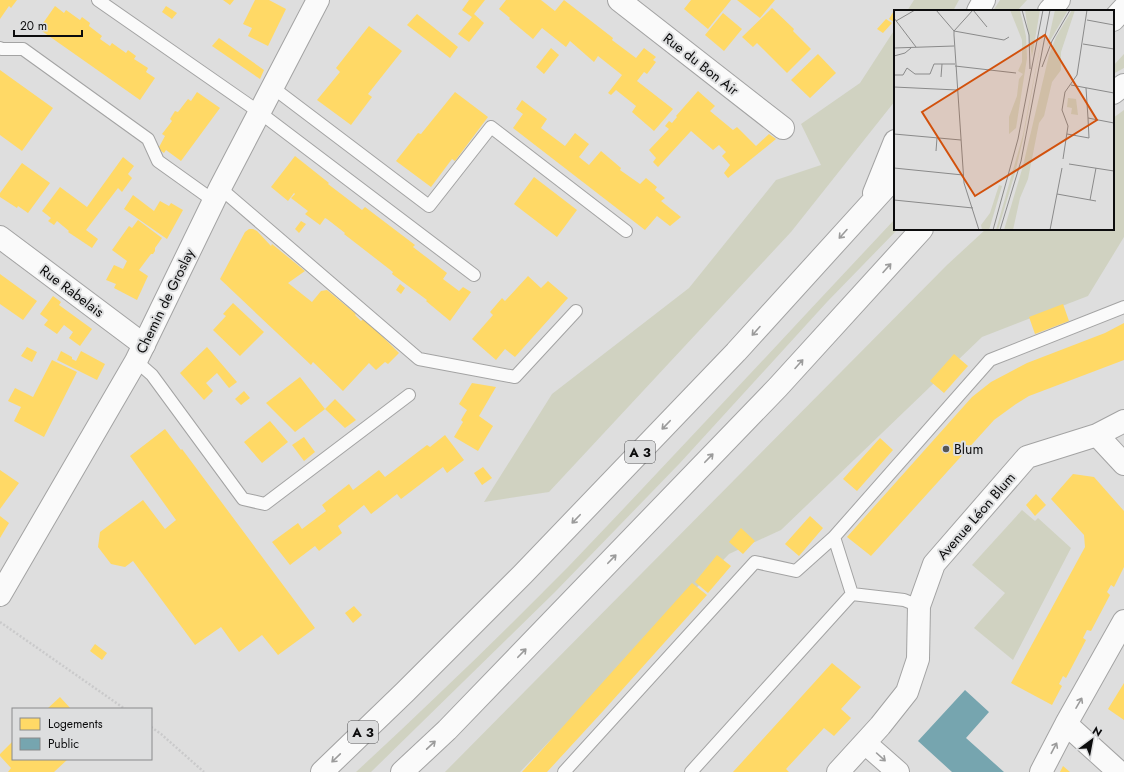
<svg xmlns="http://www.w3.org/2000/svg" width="1124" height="772" viewBox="0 0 1124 772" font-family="Jost,sans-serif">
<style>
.green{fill:#d0d2c1}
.homes{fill:#ffd966}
.public{fill:#76a5af}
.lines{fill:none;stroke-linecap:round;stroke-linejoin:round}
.lane-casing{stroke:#a3a3a3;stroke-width:14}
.street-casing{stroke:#a3a3a3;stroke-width:24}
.secondary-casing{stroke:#a3a3a3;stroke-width:24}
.highway-casing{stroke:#a3a3a3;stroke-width:24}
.path{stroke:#cacacb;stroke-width:2.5;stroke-dasharray:2 2;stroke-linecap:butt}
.lane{stroke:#fafafa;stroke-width:12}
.street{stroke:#fafafa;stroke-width:22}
.secondary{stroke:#fafafa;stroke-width:22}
.highway{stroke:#fafafa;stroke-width:22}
.oneway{stroke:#9b9b9b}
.poi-dot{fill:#565656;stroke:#dddedf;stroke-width:1.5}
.labels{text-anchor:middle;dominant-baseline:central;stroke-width:4;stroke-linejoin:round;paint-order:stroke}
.shield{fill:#dddedf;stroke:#4b4b4c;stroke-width:1}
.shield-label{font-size:13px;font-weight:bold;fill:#0c0c0d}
.street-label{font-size:14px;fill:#0c0c0d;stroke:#dddedf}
.poi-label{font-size:14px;fill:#0c0c0d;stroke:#dddedf;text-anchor:start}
.inset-road{fill:none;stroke:#8a8a8a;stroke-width:1}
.view{fill:#d2510c;fill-opacity:0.15;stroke:#d2510c;stroke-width:2}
.inset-edge{fill:none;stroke:#0c0c0d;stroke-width:2}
</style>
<rect width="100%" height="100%" fill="#dedede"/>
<path class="green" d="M914,0H959L953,11H907Z
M1000,0H1027L1017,11H993Z
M895,29V101L791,232L549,492L484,502L552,394L689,288L776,180L821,165L801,124L860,83Z
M1124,54V68L1113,74V66Z
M1124,110V237L1088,296L982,337L781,530L729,554L520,772H445L947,265L986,229H1113V118Z
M895,219V229H897L896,231L827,302L680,463L555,592L371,772H356C428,705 499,637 568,567C678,452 786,335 895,219Z
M1022,510L1035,521L1038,518L1071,548L1013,660L974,628L1005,593L972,565Z"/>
<path class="homes" d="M0,0H17L11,8L9,6L0,19Z
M223,0H234L230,5Z
M255,0H269L286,9L268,46L248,36L252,28L243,24Z
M469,0H485L474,14L484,23L469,42L458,34L472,17L462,10Z
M506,0H541L555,11L564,0L613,38L612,40L636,58L644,48L656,57L653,60L656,62L647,74L644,72L637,81L673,109L654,131L632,112L636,106L616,90L611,95L608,93L622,75L598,56L594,62L570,41L566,47L542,28L533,39L509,19L510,18L499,9Z
M691,0H731L708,29L684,9Z
M737,0H775L760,18Z
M55,6L64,13L66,10L80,20L82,17L90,23L89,26L102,36L100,39L110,46L112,43L126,53L128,50L136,56L134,59L148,68L146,72L155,78L140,100L39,29Z
M166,6L177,13L172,19L162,12Z
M772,8L794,29L793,31L811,49L787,73L757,43L753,47L742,37Z
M895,9V21L894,22L889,19Z
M723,13L742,29L724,51L705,35Z
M417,14L458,47L450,58L407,25Z
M886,19L892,23L883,33L877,29Z
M369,26L402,51L368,94L372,97L351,125L317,100L340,72L336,68Z
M219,38L264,70L260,79L212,46Z
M551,48L559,55L544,74L536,67Z
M818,54L836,73L810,98L791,80Z
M0,70L53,108L22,151L0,135Z
M698,91L715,106L710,111L733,130L737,127L756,146L769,134L776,139L728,178L724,173L730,165L722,156L726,152L719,145L713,150L691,131L658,167L653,162L656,158L649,150L669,129L665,126L669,121L672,123L677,117L676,116Z
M197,92L220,108L181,161L166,150L164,153L158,149L165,136L162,134L172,121L170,119L175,111L178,112L188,99L191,101Z
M455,92L488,117L455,161L452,159L431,187L396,161L418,133L421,134Z
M522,100L547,119L541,128L565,146L575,133L589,144L579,157L589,165L601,151L621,168L620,170L640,184L646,178L657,187L655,190L665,198L661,201L681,217L670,226L657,216L645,230L513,128L523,114L516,109Z
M295,156L329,183L328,184L362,210L365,207L415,245L413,247L447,273L443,279L459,291L463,287L471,292L450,321L426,301L427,300L392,274L393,272L344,234L345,233L327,219L325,218L320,225L305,214L308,211L291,198L295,194L294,193L288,201L271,187Z
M123,157L134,166L128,174L132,178L122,192L118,188L86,230L98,239L92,248L68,232L69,231L57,221L54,225L48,221L51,218L42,211L60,187L87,207Z
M22,163L50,183L28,213L18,206L17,208L0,197V193Z
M534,177L577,210L557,237L514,204Z
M133,195L154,211L160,201L169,206L171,203L183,210L167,239L124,209Z
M138,220L162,238L155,248V251L153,254H151L139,270L148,276L137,300L114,288L116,284L106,280L114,265L123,269L127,261L112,250L129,226L132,228Z
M301,221L306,224L299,233L295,229Z
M249,229H253L257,231L271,246L272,244L305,271L288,283L312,302L321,291L327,290L356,314L355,315L361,321L364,318L399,353L388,364L385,362L376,370L369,363L343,391L313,362L311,365L220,279L245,232Z
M0,274L37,301L23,320L0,304Z
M528,276L541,288L548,281L568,298L515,357L505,349L496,360L472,339L493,315L490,312L502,298L505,301Z
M400,284L405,288L401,294L396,290Z
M53,296L61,302L59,305L92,329L80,346L69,338L73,332L64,325L57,334L44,325L48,320L40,314Z
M233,303L264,332L240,356L213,330L226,316L223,314Z
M1063,304L1069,321L1035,334L1029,317Z
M1124,323V360L1029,396L1016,404L994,420L871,556L847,537L972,397L991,382L1027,363L1105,333Z
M27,347L37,352L32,362L21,356Z
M207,347L237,382L229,388L217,373L206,383L213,391L204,400L180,373Z
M61,351L72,357V359L76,361L81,351L105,364L97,380L57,360Z
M954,354L968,366L944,393L930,381Z
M52,360L77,372L44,437L14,421L21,407L8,401L15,388L33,397Z
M300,377L325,409L335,399L356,420L345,428L325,409L295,432L266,403Z
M472,383L496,387L479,416L493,426L478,451L454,437L463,422L461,420L467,410L459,404Z
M244,391L250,398L241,405L235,399Z
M270,421L288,442L262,463L244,442Z
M165,429L181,450L182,449L315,628L278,655L262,635L239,652L221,627L195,645L133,561L125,567L111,564L98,547L100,532L143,500L165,529L176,520L130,456Z
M445,435L464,460L447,473L443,467L401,499L397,494L371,514L364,505L338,526L342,533L319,551L315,546L290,565L272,542L298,523L302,529L326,511L322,505L349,484L353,490L379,470L385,477L427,445L430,447Z
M304,437L315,452L304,461L292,445Z
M880,438L893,450L857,491L843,479Z
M483,467L492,478L482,485L474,473Z
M0,470L19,483L0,509Z
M1073,474L1094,477L1124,511V567L1114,587L1111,585L1107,592L1110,595L1091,631L1087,630L1083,638L1086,640L1066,678L1063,676L1059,684L1062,686L1052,705L1011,683L1085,547L1084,535L1051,499Z
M1036,494L1046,505L1035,516L1026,505Z
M0,516L9,523L0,538Z
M810,516L823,528L799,556L785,544Z
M741,528L755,541L743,554L729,542Z
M717,555L731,566L708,593L695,582Z
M692,583L707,595L604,710L547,772H522Z
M354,606L362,615L353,623L345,613Z
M95,644L107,653L102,660L90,651Z
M832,663L861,687L841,709L851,718L834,736L824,728L786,769L789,772H733Z
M1124,683V720L1108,709Z
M60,697L71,709H47Z
M13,741V759H68L54,772H8L11,768L0,756V754Z
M1063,766L1070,772H1060Z"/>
<path class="public" d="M965,690L989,712L966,738L1004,772H952L918,741Z"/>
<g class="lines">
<g class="lane-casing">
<path id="lane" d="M98,0L259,112L474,275
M0,48L2,49H23L148,139L158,161L214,201
M272,87L429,206L491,127L626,231
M220,188L419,359L515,377L576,311
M136,361L152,375L243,499L265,504L409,395
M852,594L904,600L919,606
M564,772L755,562L796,571L834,537
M691,772L852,594L834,537L990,360L1124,307"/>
</g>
<g class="street-casing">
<path id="street" d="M619,0L783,128
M0,237L144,345
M1097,435L1124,464
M865,743L898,772
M838,772L880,726L907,692L918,659L919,606L934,564L1027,457L1097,435L1124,421
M1041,772L1066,724
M1119,772L1066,724L1124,621"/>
</g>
<g class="secondary-casing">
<path id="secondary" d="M0,595L136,361L220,188L318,0"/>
</g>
<g class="highway-casing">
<path id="highway" d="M978,11L984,0
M1049,11L1059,0
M1113,20L1124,8
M1113,93L1124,85
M874,193L895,141
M322,772L405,692L523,574L736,352L895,177
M402,772L447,730L778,387L922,229"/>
</g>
<path class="path" d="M0,622L125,709
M151,727L161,734L204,772"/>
<use href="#lane" class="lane"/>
<use href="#street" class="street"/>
<use href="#secondary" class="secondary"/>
<use href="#highway" class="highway"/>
</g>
<defs><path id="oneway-shaft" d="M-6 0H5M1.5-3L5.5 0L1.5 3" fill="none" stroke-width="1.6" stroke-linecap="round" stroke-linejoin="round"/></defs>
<g class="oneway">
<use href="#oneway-shaft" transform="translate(843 234) rotate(132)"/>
<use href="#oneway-shaft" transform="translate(887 268) rotate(-48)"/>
<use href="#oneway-shaft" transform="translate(756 331) rotate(132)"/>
<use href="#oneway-shaft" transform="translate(799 364) rotate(-48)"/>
<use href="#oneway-shaft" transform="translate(666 425) rotate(134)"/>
<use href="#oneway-shaft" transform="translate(709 458) rotate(-46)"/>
<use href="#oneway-shaft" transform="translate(576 519) rotate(134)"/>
<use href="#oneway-shaft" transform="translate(612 559) rotate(-46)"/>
<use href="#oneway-shaft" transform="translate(522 653) rotate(-46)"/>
<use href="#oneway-shaft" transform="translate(1079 703) rotate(-60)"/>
<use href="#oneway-shaft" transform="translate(431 745) rotate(-43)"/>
<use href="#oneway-shaft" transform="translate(1054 748) rotate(-62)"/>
<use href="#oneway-shaft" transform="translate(881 757) rotate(42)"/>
<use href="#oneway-shaft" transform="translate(336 758) rotate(136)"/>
</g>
<circle class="poi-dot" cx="946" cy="449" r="4"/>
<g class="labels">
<g class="shield">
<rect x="625" y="441" width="30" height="22" rx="3"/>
<rect x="348" y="721" width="30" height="22" rx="3"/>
</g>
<g class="shield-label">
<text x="640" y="452">A 3</text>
<text x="363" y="732">A 3</text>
</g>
<g class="street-label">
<text transform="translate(701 64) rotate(38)">Rue du Bon Air</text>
<text transform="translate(72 291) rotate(37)">Rue Rabelais</text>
<text transform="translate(165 301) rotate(-64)">Chemin de Groslay</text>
<text transform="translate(976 516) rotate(-49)">Avenue Léon Blum</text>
</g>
<g class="poi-label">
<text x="954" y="449">Blum</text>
</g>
</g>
<g transform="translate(894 10)">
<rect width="220" height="220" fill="#dedede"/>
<path d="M116,0H126L132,26L133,48L122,118L115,124V107L123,86L125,69L129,64L124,61L128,52V30ZM131,0H146L138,47ZM153,0L129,129L121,163L104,220H102L129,125ZM161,0H174L153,36ZM178,0H181L167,42V60L158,72L150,106L145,113L134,169L126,188L119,220H110L129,156L155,45L162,27ZM174,88L182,89L184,105L177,104L178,98L173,97ZM105,175L108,176L95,220H88L87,215L96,203Z" fill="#d0d2c1"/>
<path class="inset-road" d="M42,0L60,21M79,0L60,21V25L70,173L85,220M79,0L93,17M128,0L135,25L136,59M0,8L22,37M193,10L220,15M2,11L21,0M60,21L110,30L115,27M189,34L220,39M0,38L60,36M0,46L11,43L17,38M61,56L122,63M148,57L158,31L176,0M0,65H9L13,58L21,64H36L40,54H61M47,67L48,54M177,75L220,83M0,77L63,80M192,78L194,108L220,113M0,124L67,130M173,124L195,128L194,108M42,141L43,128M169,149L174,116L168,100L171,82L183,65L193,0M175,154L220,161M0,158L69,165M163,184L202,191M0,190L79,198M196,190L202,158M99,220L124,129L149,0M106,220L127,151L156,0M156,220L168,158"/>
<path class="view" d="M151,25L203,110L81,186L28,102Z"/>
<rect width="220" height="220" class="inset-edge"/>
</g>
<rect x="12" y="708" width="140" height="52" fill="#dddedf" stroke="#898a8b"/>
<rect x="20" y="718" width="20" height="12" fill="#ffd966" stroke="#898a8b"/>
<text x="48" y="728" font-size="12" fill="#0c0c0d">Logements</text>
<rect x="20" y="738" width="20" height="12" fill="#76a5af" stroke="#898a8b"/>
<text x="48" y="748" font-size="12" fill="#0c0c0d">Public</text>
<g transform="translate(1092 740) rotate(32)" stroke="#dddedf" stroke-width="3" paint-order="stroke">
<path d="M0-3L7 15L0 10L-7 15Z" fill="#0c0c0d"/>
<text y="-6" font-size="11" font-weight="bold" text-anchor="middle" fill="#0c0c0d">N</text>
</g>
<path d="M14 30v6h68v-6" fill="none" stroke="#0c0c0d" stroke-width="2"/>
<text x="20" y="30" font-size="12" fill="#0c0c0d" stroke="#dddedf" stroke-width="3" paint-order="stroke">20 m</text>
</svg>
